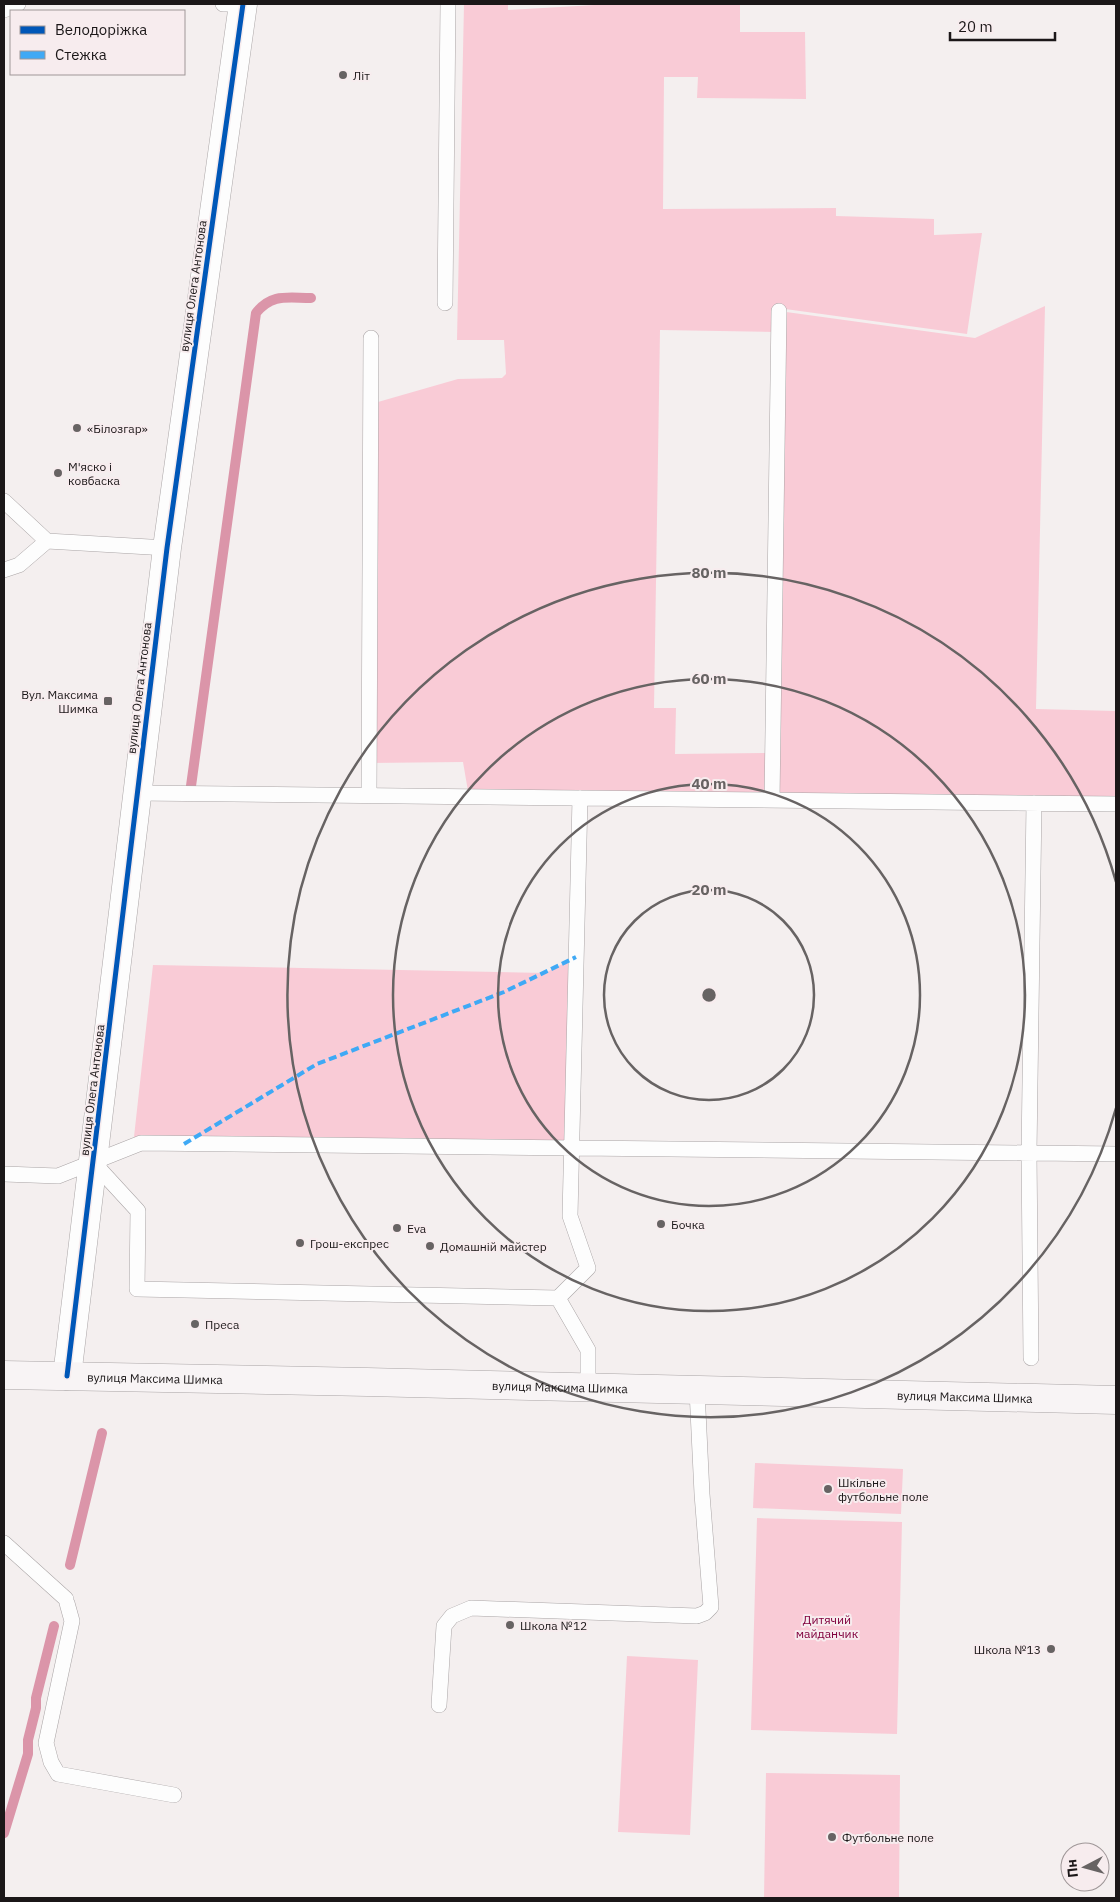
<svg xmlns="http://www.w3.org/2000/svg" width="1120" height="1902" viewBox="0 0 1120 1902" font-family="'IBM Plex Sans',sans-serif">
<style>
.green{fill:#f9cbd6}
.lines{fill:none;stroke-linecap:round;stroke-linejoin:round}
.stream{stroke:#db95a9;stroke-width:10}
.service-casing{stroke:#aaa5a6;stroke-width:16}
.minor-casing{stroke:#aaa5a6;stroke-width:29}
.secondary-casing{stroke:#aaa5a6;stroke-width:29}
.service{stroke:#fdfdfd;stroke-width:15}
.minor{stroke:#fdfdfd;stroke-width:28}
.secondary{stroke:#f8f4f5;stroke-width:28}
.quiet{stroke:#3fa9f5;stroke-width:4;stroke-dasharray:8 4;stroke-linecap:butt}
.cycleway-casing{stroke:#f7ecee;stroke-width:8}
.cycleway{stroke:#0057b8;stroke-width:5}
.ring{fill:none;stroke:#676363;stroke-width:2.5}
.poi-dot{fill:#676363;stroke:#f7ecee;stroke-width:2}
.labels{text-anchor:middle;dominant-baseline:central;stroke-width:4;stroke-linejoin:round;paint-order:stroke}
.poi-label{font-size:12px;fill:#1b1718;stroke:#f7ecee;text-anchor:start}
.street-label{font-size:12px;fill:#1b1718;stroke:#f7ecee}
.park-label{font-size:12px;fill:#80003d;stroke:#f7ecee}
.centre{fill:#676363;stroke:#f7ecee;stroke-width:2.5}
.ring-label{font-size:15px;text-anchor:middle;font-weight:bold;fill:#676363;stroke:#f7ecee;stroke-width:4;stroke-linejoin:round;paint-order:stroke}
</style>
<rect width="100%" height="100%" fill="#f4efef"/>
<path class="green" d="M464,4H508V10L612,4H740V32H805L806,99L697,98L698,77H664L663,209L836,208V216L934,219V235L982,233L967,334L778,308L777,332L660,330L654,708H676L675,754L773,753L779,311L975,338L1045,306L1036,709L1116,711V804L469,797L463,762L369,763L371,404L458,379L502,378L506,374L504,340H457Z
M576,957L572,1148L133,1146L153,965L545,973Z
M755,1463L903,1469L901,1514L753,1508Z
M757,1518L902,1522L897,1734L751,1730Z
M627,1656L698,1660L690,1835L618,1832Z
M766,1773L900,1775L899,1898H764Z"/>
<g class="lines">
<path class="stream" d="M191,786L256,313C272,293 288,298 311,298
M70,1565L102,1433
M4,1833L28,1754V1740L36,1708V1698L54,1626"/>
<g class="service-casing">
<path id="service" d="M223,4H243
M4,10L18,4
M445,303L448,4
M4,501L47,541
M4,570L19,565L47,541L167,548
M136,793L1116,804
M369,796L371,338
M580,798L570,1216L588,1268L558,1298L588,1350V1388
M772,800L779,311
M93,1162L138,1211L137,1289L558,1298
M4,1174L58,1176L141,1143L1116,1154
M1031,1358L1029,1153L1034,803
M4,1543L66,1599
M67,1603L72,1621L46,1743L51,1762L58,1774L174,1795
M439,1705L444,1626L452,1616L471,1608L697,1616L705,1613L711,1607L702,1494L697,1390"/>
</g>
<g class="minor-casing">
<path id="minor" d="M67,1376L167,548L243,4"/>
</g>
<g class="secondary-casing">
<g id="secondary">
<path id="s1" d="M4,1375L367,1382L1116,1400"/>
</g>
</g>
<use href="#service" class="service"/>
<use href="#minor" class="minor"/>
<use href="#secondary" class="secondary"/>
<path class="quiet" d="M184,1144L317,1064L504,992L576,957"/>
<g class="cycleway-casing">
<path id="cycleway" d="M67,1376L167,548L243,4"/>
</g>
<use href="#cycleway" class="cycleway"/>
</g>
<g class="ring">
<circle cx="709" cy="995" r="105"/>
<circle cx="709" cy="995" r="211"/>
<circle cx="709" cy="995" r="316"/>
<path d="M1116 1108A422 422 0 1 1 1116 882"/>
</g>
<g class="poi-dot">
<circle cx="343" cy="75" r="5"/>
<circle cx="77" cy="428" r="5"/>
<circle cx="58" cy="473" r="5"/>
<rect x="103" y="696" width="10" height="10" rx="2.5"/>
<circle cx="661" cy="1224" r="5"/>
<circle cx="397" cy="1228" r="5"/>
<circle cx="300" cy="1243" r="5"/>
<circle cx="430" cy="1246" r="5"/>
<circle cx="195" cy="1324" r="5"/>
<circle cx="828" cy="1489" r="5"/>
<circle cx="510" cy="1625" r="5"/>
<circle cx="1051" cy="1649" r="5"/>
<circle cx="832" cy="1837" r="5"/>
</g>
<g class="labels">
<g class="poi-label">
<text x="353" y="75">Літ</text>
<text x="87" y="428">«Білозгар»</text>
<text x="68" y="466">М'яско і<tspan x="68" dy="14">ковбаска</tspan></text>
<text x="98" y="694" text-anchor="end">Вул. Максима<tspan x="98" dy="14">Шимка</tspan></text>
<text x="671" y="1224">Бочка</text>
<text x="407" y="1228">Eva</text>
<text x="310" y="1243">Грош-експрес</text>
<text x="440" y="1246">Домашній майстер</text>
<text x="205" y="1324">Преса</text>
<text x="838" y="1482">Шкільне<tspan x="838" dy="14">футбольне поле</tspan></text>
<text x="520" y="1625">Школа №12</text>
<text x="1041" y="1649" text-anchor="end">Школа №13</text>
<text x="842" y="1837">Футбольне поле</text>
</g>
<g class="street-label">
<text transform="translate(193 286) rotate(-82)">вулиця Олега Антонова</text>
<text transform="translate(139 688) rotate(-83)">вулиця Олега Антонова</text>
<text transform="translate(92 1090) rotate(-83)">вулиця Олега Антонова</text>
<text stroke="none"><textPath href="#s1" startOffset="151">вулиця Максима Шимка</textPath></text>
<text stroke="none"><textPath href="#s1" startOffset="556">вулиця Максима Шимка</textPath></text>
<text stroke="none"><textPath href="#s1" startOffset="961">вулиця Максима Шимка</textPath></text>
</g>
<g class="park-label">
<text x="827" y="1619">Дитячий<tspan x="827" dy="14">майданчик</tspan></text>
</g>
</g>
<circle cx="709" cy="995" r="8" class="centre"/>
<g class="ring-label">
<text x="709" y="578">80 m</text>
<text x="709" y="684">60 m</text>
<text x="709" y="789">40 m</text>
<text x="709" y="895">20 m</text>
</g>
<rect width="1120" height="1902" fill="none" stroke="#1b1718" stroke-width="10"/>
<rect x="10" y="10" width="175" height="65" fill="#f7ecee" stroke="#9f9798"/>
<rect x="20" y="26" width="25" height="8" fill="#0057b8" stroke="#9f9798"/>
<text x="55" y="35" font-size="15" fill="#1b1718">Велодоріжка</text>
<rect x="20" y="51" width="25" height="8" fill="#3fa9f5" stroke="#9f9798"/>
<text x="55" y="60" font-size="15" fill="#1b1718">Стежка</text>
<g transform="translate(1085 1867) rotate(264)"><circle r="24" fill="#f7ecee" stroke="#9f9798"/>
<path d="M0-4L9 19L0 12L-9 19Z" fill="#676363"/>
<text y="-8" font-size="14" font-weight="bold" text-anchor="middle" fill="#1b1718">Пн</text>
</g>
<path d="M950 32v8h105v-8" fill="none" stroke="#1b1718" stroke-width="2.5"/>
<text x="958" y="32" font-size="15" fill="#1b1718" stroke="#f7ecee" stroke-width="4" paint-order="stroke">20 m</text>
</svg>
